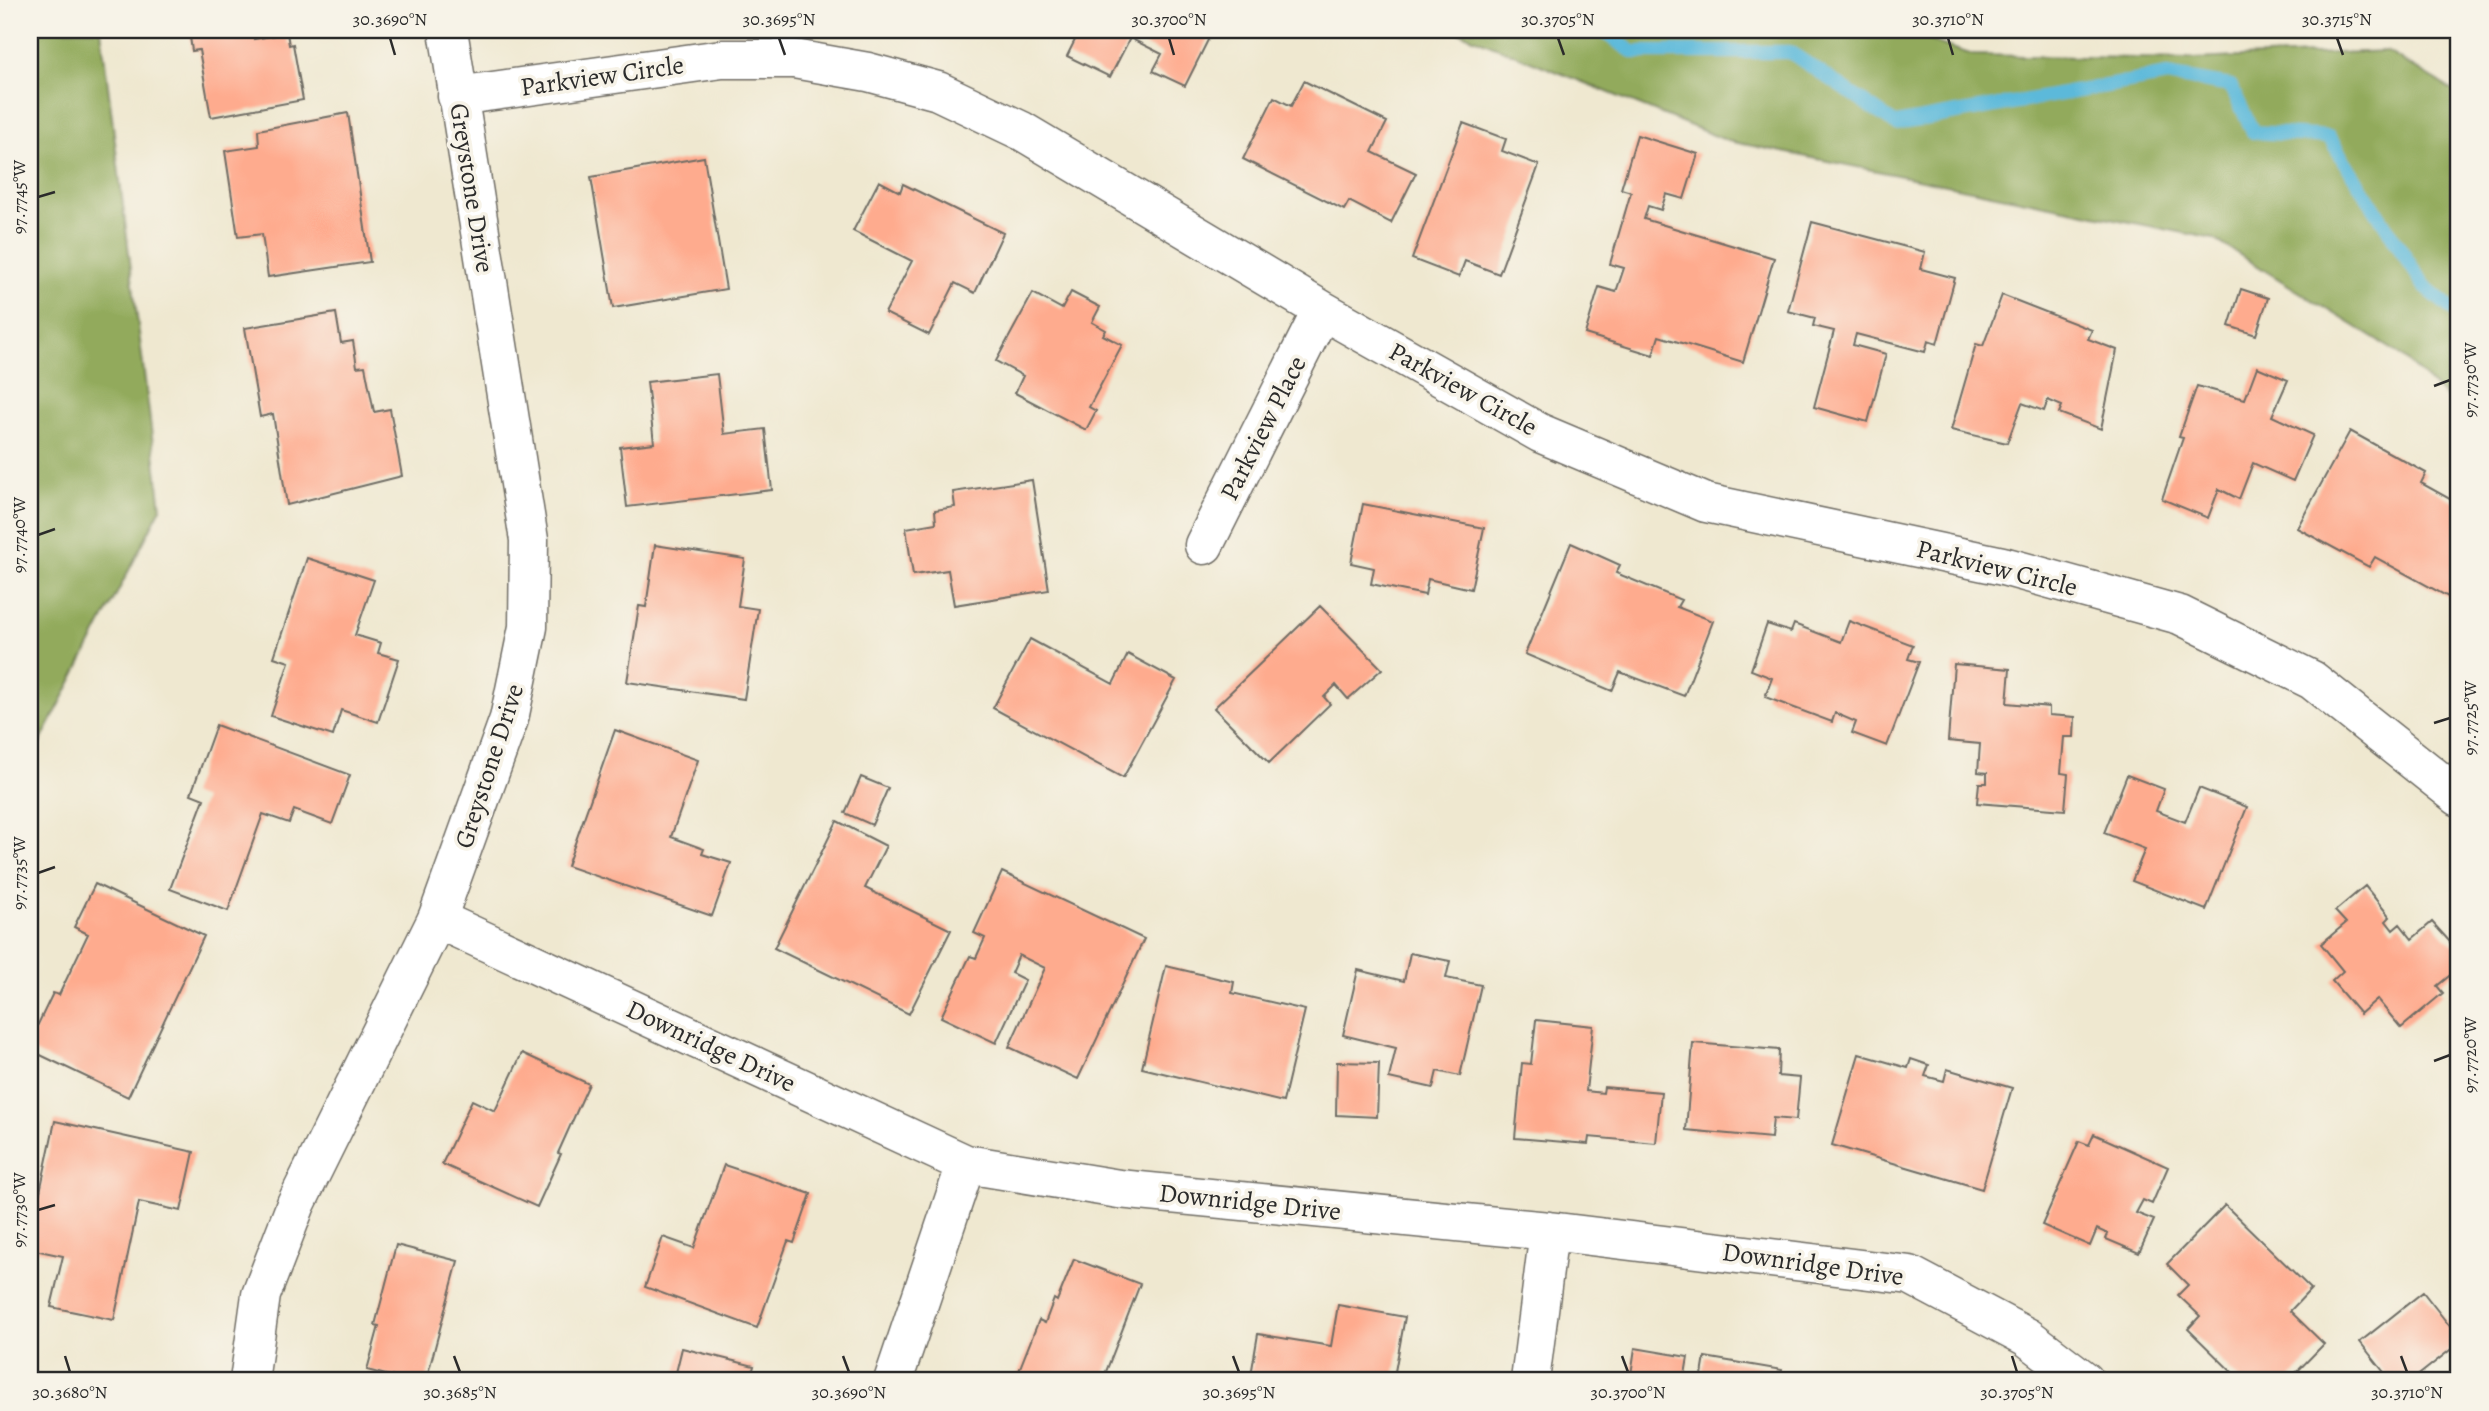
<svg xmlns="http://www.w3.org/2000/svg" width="2489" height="1411" viewBox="0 0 2489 1411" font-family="Alegreya,serif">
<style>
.forest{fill:#92aa5c;stroke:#5e6a44;stroke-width:2}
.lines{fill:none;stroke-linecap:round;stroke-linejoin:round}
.stream{stroke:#5cb9da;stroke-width:14}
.building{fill:#feab8e}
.street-casing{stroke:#706d65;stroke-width:41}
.secondary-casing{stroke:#706d65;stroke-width:41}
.street{stroke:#fff;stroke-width:38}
.secondary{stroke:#fff;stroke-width:38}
.ticks{fill:none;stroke:#2b2b2b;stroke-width:2.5}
.labels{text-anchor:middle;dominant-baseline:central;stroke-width:7;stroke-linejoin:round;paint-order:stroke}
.street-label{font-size:26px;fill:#2b2b2b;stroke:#f7f3e8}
.neatline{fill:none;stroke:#2b2b2b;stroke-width:2.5}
.ticks-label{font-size:18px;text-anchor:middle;fill:#2b2b2b}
</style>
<rect width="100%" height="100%" fill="#f7f3e8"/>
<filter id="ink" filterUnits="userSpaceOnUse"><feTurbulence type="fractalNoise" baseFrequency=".0143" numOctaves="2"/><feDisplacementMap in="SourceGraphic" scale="14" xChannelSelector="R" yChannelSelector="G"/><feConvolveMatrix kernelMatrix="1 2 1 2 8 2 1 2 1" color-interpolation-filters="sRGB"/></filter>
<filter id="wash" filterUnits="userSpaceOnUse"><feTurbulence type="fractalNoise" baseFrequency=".00686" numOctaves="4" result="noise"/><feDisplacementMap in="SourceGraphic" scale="28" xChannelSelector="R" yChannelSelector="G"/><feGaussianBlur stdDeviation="1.57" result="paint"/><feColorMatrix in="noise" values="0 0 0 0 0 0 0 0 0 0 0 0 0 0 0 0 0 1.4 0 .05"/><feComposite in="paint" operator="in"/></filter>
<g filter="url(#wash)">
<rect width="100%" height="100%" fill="#efe8d0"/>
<path class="forest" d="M30,30H101L161,508L30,762Z
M1454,30H1897L1973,55L2193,59L2386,51L2459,94V409L2398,353L2214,239L1728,141Z"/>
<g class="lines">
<path class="stream" d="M1600,30L1633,52H1790L1896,124L2167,75L2231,86L2253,132L2329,137L2424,286L2459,315"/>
</g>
<g id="blocks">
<path class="building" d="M189,30H253L254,39L287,33L289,45L293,44L303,100L211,117L199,50L192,51Z
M1080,30H1213L1185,86L1153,71L1162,54L1130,38L1110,77L1067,56Z
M1304,81L1387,122L1372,152L1416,173L1391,223L1349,201L1344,210L1243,159L1274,97L1291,106Z
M348,113L370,262L268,277L262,234L238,237L225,151L259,146L258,130Z
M1463,123L1506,139L1502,151L1539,165L1499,274L1465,261L1459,277L1412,259Z
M1637,135L1698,154L1684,199L1666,194L1661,210L1648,206L1644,219L1774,258L1743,362L1659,336L1653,355L1585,334L1599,287L1616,292L1624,268L1610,264L1631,192L1621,189Z
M704,157L726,289L613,308L591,177Z
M879,181L900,192L903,184L1003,233L975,293L955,283L929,335L885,313L912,261L853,231Z
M1812,222L1925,252L1921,269L1955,278L1937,344L1928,341L1925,352L1856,334L1853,345L1886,354L1868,422L1814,407L1834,331L1813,326L1815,318L1788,311Z
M2241,289L2268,298L2256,335L2229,326Z
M1071,292L1100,307L1092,322L1106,330L1103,335L1122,345L1089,407L1096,411L1086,430L1015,393L1023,376L996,361L1033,293L1062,309Z
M2002,295L2092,330L2088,339L2117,350L2101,429L2059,413L2062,406L2048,400L2044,411L2022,403L2007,443L1951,430L1976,344L1983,346Z
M336,313L341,343L353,341L357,367L365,366L374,412L390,409L402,476L287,505L273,414L260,417L245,328Z
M2257,367L2288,380L2272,416L2313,435L2293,481L2253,463L2239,499L2219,489L2208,518L2162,499L2183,438L2179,437L2197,386L2245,399Z
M717,374L724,434L765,429L772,490L627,507L620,447L654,443L647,382Z
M2350,431L2426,473L2421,483L2459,504V577L2448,597L2375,557L2369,567L2297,528Z
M1032,480L1049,590L954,605L948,570L913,575L906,528L936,523L935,510L955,507L953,492Z
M1363,504L1484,528L1471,589L1428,579L1425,595L1371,584L1374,568L1351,563Z
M1571,543L1620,565L1616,573L1681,600L1677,607L1713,621L1684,696L1620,672L1612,691L1525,654Z
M655,545L745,559L738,606L758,609L744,699L627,682L639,606L646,607Z
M307,558L374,580L355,635L381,643L378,653L399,659L378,722L341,710L333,736L271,716L289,662L274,657Z
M1320,606L1382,669L1348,699L1336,685L1324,697L1330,704L1269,763L1214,708Z
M1849,621L1913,645L1908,659L1919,662L1887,746L1852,733L1856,722L1835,713L1832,722L1765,697L1772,678L1751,670L1767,624L1791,632L1794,624L1841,642Z
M1030,639L1113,684L1128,654L1176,680L1123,778L993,708Z
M1954,664L2010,669L2007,703L2049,707V715L2075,717L2074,737H2064L2061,773L2068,774L2065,810L1977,803L1979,783H1987V773L1978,772L1980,744L1948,741Z
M216,725L350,775L332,824L294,810L289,823L263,814L228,911L170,889L204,799L191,794Z
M615,730L698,760L671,837L704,849L702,854L731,863L712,916L567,866Z
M2127,775L2164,789L2156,811L2185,822L2199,788L2247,807L2206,910L2132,881L2145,849L2104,833Z
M861,777L888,788L872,825L845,813Z
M837,821L886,846L865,888L951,930L909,1014L774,948Z
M1002,872L1144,939L1078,1079L1009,1047L1045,968L1019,955L1011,973L1025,980L996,1043L941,1017L970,956L976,958L985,938L974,933Z
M95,884L204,936L128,1097L30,1050V1041L53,993L59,995L88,934L74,927Z
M2365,886L2390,917L2386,921L2393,930L2400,924L2412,939L2432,922L2459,952V968L2437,986L2443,993L2401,1028L2377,999L2360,1014L2332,981L2343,971L2321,944L2346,923L2335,911Z
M1410,953L1450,961L1446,978L1481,985L1460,1076L1437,1071L1433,1088L1389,1078L1396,1048L1343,1035L1358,970L1404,981Z
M1166,966L1234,982L1232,993L1305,1010L1283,1102L1142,1068Z
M1536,1020L1593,1026L1586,1091L1603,1093L1604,1087L1661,1092L1656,1143L1589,1137L1588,1144L1515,1138L1522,1063L1531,1064Z
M1693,1043L1779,1050L1778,1076L1800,1078L1796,1120L1773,1118L1771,1138L1686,1130Z
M522,1053L589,1084L558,1153L561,1154L537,1207L442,1164L472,1100L495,1111Z
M1859,1054L1908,1068L1911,1059L1929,1065L1925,1076L1944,1081L1947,1069L2012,1088L1982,1189L1832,1145Z
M1337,1062L1379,1063L1377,1117L1336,1115Z
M55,1121L194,1152L181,1211L139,1202L114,1320L51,1307L63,1256L30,1249V1239Z
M2094,1134L2168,1167L2152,1204L2143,1200L2136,1213L2154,1220L2139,1253L2106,1239L2108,1234L2097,1229L2090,1246L2042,1225L2079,1141L2089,1145Z
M724,1165L811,1194L794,1243L788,1241L757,1328L645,1287L663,1237L694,1248Z
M2225,1205L2311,1289L2290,1311L2324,1344L2288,1381H2241L2188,1329L2200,1316L2178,1295L2188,1285L2167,1264Z
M396,1245L458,1261L426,1381H409L367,1370L379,1326L375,1325Z
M1074,1259L1140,1284L1104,1377L1115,1381H1022L1016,1378L1039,1320L1045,1323L1054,1299L1057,1301Z
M2423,1292L2459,1338V1343L2411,1381H2391L2360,1342Z
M1338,1305L1405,1317L1394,1377L1411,1381H1250L1258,1334L1331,1346Z
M682,1348L754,1366L750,1381H674Z
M1635,1348L1688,1357L1684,1381H1630Z
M1705,1357L1782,1370L1780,1381H1701Z"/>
</g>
</g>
<g filter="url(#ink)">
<use href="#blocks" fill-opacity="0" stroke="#706d65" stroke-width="2"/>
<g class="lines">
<g class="street-casing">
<path id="street" d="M457,96L722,59H794L868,72L938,91L1022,131L1322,310L1540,433L1706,503L2003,566L2180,615L2312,680L2459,797
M1204,545L1322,310
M437,919L966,1164L1119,1189L1549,1231L1910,1275L2027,1337L2085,1381
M893,1381L966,1164
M1530,1381L1549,1231"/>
</g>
<g class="secondary-casing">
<path id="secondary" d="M249,1381L261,1295L296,1204L437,919L509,719L528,627L529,540L448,30"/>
</g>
<use href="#street" class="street"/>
<use href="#secondary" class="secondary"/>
</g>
</g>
<path class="ticks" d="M390,38L395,55M779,38L785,55M1169,38L1174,55M1558,38L1564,55M1948,38L1953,55M2337,38L2343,55M38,197L55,192M2434,386L2450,380M38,535L55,529M2434,723L2450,718M38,873L55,867M2434,1061L2450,1055M38,1210L55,1205M65,1356L70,1372M454,1356L460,1372M843,1356L849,1372M1233,1356L1239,1372M1622,1356L1628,1372M2012,1356L2017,1372M2401,1356L2407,1372"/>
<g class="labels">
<g class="street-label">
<text transform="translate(602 76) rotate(-8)">Parkview Circle</text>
<text transform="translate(472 188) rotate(81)">Greystone Drive</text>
<text transform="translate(1463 389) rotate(29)">Parkview Circle</text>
<text transform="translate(1263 428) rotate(-63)">Parkview Place</text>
<text transform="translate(1997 568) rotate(14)">Parkview Circle</text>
<text transform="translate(489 766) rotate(-72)">Greystone Drive</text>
<text transform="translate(711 1046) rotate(25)">Downridge Drive</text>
<text transform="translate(1250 1202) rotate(6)">Downridge Drive</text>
<text transform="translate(1813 1264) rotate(8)">Downridge Drive</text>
</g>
</g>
<rect width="2489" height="1411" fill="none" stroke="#f7f3e8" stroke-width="77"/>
<rect x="38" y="38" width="2412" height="1334" class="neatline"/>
<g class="ticks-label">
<text x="390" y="25">30.3690°N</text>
<text x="779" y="25">30.3695°N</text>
<text x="1169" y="25">30.3700°N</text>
<text x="1558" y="25">30.3705°N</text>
<text x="1948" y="25">30.3710°N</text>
<text x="2337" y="25">30.3715°N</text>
<text transform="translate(19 197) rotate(-90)" y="6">97.7745°W</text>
<text transform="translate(2470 380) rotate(-90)" y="6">97.7730°W</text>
<text transform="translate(19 535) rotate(-90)" y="6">97.7740°W</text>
<text transform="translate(2470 718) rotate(-90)" y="6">97.7725°W</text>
<text transform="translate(19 873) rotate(-90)" y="6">97.7735°W</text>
<text transform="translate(2470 1055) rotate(-90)" y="6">97.7720°W</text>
<text transform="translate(19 1210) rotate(-90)" y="6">97.7730°W</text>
<text x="70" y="1398">30.3680°N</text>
<text x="460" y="1398">30.3685°N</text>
<text x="849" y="1398">30.3690°N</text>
<text x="1239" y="1398">30.3695°N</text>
<text x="1628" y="1398">30.3700°N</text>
<text x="2017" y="1398">30.3705°N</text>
<text x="2407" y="1398">30.3710°N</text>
</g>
</svg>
